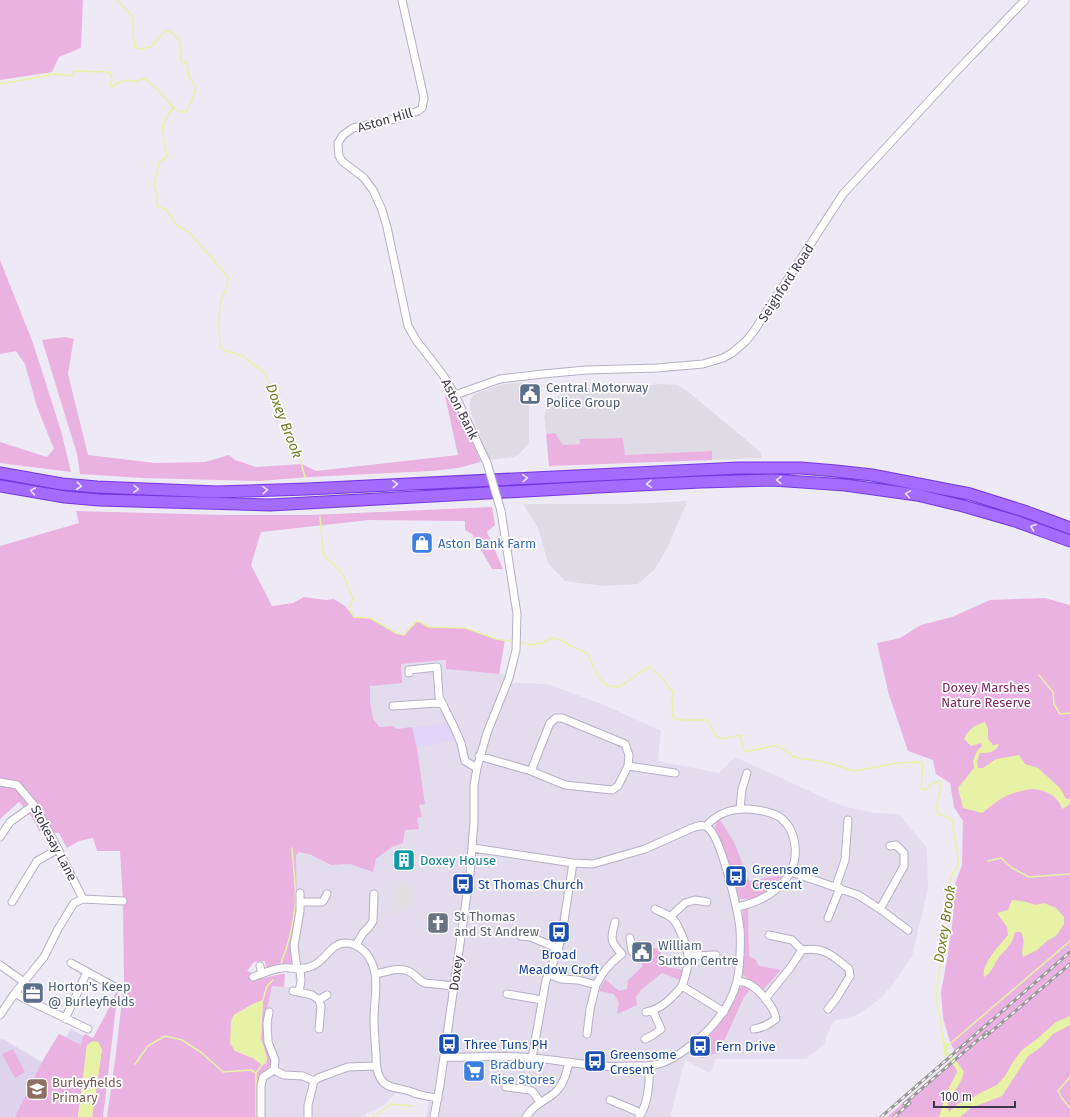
<svg xmlns="http://www.w3.org/2000/svg" width="1070" height="1117" viewBox="0 0 1070 1117" font-family="'Fira Sans',sans-serif">
<style>
.residential{fill:#e3dced}
.commercial{fill:#dfd5f6}
.industrial{fill:#dedbe5}
.education{fill:#dfd4ee}
.green{fill:#e9b2e0;fill-rule:evenodd}
.parking{fill:#e0dee3}
.water{fill:#e8f2a6}
.lines{fill:none;stroke-linecap:round;stroke-linejoin:round}
.stream{stroke:#e8f2a6;stroke-width:1.5}
.minor-casing{stroke:#b6afc4;stroke-width:9}
.highway-casing{stroke:#7339e0;stroke-width:13}
.minor{stroke:#fff;stroke-width:7}
.highway{stroke:#a46bff;stroke-width:11}
.rail-casing{stroke:#989898;stroke-width:3}
.rail{stroke:#fff;stroke-width:1.5;stroke-dasharray:4.5;stroke-linecap:butt}
.minor-bridge-casing{stroke:#b6afc4;stroke-width:9;stroke-linecap:butt}
.minor-bridge{stroke:#fff;stroke-width:7}
.oneway{stroke:#ede1ff}
.labels{text-anchor:middle;dominant-baseline:central;stroke-width:3.5;stroke-linejoin:round;paint-order:stroke}
.street-label{font-size:13px;fill:#3d3849;stroke:#fff}
.service-label{font-size:13px;fill:#4e5e75;stroke:#fff;text-anchor:start}
.shop-label{font-size:13px;fill:#366cbe;stroke:#fff;text-anchor:start}
.park-label{font-size:13px;fill:#7d2960;stroke:#fff}
.culture-label{font-size:13px;fill:#0d838f;stroke:#fff;text-anchor:start}
.transit-label{font-size:13px;fill:#164399;stroke:#fff;text-anchor:start}
.worship-label{font-size:13px;fill:#5b616d;stroke:#fff;text-anchor:start}
.education-label{font-size:13px;fill:#785e54;stroke:#fff;text-anchor:start}
.water-label{font-size:14px;font-style:italic;fill:#717d24;stroke:#fff}
</style>
<rect width="100%" height="100%" fill="#eeeaf5"/>
<path class="residential" d="M447,660L446,669L504,674L512,683L548,684L609,707L661,731L658,761L719,773L735,757L842,806L875,813L899,814L927,848L928,889L912,956L892,985L882,997L860,1013L850,1018L836,1020L831,1026L824,1044L806,1059H716L710,1073L685,1060L670,1117H426L429,1099L397,1091L384,1105L360,1117H260L266,1072L273,1060L266,1015L272,986L297,988L292,962L291,948L297,908L296,855L299,852L311,855L331,865L350,864L373,871L376,859L392,847L403,843L405,830L417,818L422,817L419,805L425,803L417,748L412,728L397,729L393,726L381,727L373,719L370,701V686L401,664Z"/>
<path class="commercial" d="M450,723L457,740L417,748L412,727Z"/>
<path class="industrial" d="M513,383H523L529,407V443L518,455L513,457L489,460L478,432L470,408V402L471,398L475,394L500,385Z
M663,384L677,385L686,390L751,444L761,453V458L712,460V451L625,455L623,438L579,440L580,444L563,445L555,433L546,434L544,415L547,407L559,395L583,389Z
M688,501L683,511L668,547L654,570L638,584L604,586L565,581L548,563L538,528L523,504H628Z"/>
<path class="education" d="M71,1029L83,1036L71,1117H0V1040L3,1039L42,1062L59,1034L66,1037Z"/>
<path class="green" d="M0,0H83L81,48L59,57L52,72L0,80Z
M0,260L33,343L61,431L71,472L0,463V442L47,457L54,449L37,407L25,364L16,351L0,354Z
M65,337L74,339L73,343L68,374L88,455L155,463L205,462L229,455L235,460L256,467L302,464L316,471L458,455L445,396L454,400L481,462L458,468L431,471L309,477L260,481L142,478L80,474L77,454L42,340Z
M555,433L563,445L580,444L579,439L623,438L625,455L712,451V460L549,466L546,434Z
M492,507L495,525L487,532L503,569H492L472,534L465,530V521L369,520L261,532L251,565L272,606L293,603L304,597L326,600L334,599L345,606L354,617L370,618L396,633L404,635L417,621L422,623L429,627L466,628L496,639L505,640L499,674L446,669V660L401,664L402,683L370,686V701L373,719L380,727L393,726L397,729L412,727L417,748L425,804L419,805L422,817L417,818L419,829L405,830L403,843L392,847L376,859L373,872L350,864L331,865L311,855L299,852L296,855L297,908L291,948L292,962L290,964L281,963L270,967H266L265,961L254,962L247,971L252,973L255,980L281,974H285L284,987L272,986L266,1015L273,1060L266,1072L260,1117H107L116,1053L123,991L128,989L131,993L132,987L124,984L123,901L120,851H97L93,838L79,841L67,848L59,833L40,832L30,814L19,802L0,819V546L79,523L76,511L226,515H311ZM263,1000L261,1039L267,1058L262,1065L253,1058L235,1051L234,1015L253,1004Z
M1045,598L1070,605V1117H887L957,1056L950,1042L943,1018L941,992L947,960L953,917L955,884L962,865L963,821L954,807L950,783L936,774L933,760L908,751L889,695L877,643L900,638L921,625L952,617L990,600Z
M719,818L734,842L749,881L784,875L768,890L754,899H739L715,827Z
M748,909L749,956L756,960L758,965C767,969 772,967 781,970L763,990L743,975V910Z
M653,948L660,949L666,967L684,970L680,980C674,978 668,975 662,973L641,990L636,997L637,1005L617,1014L619,1003L614,994L599,991L605,979L619,991L627,989L628,980L643,966L637,958L650,955Z
M742,986L747,987L750,989L743,999L719,1052L703,1058L689,1054L698,1050L704,1043L732,1006L738,989Z
M118,990L103,1117H92L102,1049L87,1046L78,1117H15L42,1062L59,1034L81,1045L83,1036L85,1034L93,1038L106,1014L115,994Z
M13,1049L25,1072L15,1078L2,1054Z"/>
<path class="parking" d="M395,882L411,883L415,898L414,902L397,915L394,914L393,911Z"/>
<path class="water" d="M985,722L988,729V739L993,745L999,744C995,753 989,753 980,753L977,761L978,768H983L996,759L1019,755L1025,764L1038,768L1060,788L1066,799H1070V804L1062,809C1059,797 1046,790 1033,789C1028,789 1013,793 1008,795C999,799 990,807 982,813L963,808L958,788L974,768L973,761L977,751L982,746L981,743L971,746L964,739C970,728 973,726 985,722Z
M1012,900L1022,901L1036,905L1044,903L1056,908L1064,917V924L1056,936L1047,941L1037,950L1023,957C1020,947 1027,945 1021,932H1015C1012,945 1007,948 999,957C993,965 993,972 984,977C981,964 1000,945 1008,935L1007,927L997,913L1008,910Z
M263,1000L261,1039L267,1058L266,1064L262,1065L253,1058L235,1051L230,1043L231,1021L234,1015L253,1004Z
M1070,1016V1025L1053,1034L1041,1047L1028,1056L1002,1096L971,1108L960,1117H939L946,1094L957,1072L955,1067L944,1054L941,1027L945,1042L947,1044L953,1041L947,1049V1051L958,1063L964,1072C963,1074 963,1076 962,1078C958,1090 944,1099 949,1112L959,1103L969,1100L980,1093L997,1085L1005,1076L1013,1062L1022,1050L1037,1039L1056,1022Z
M93,1041L98,1042L102,1049L92,1117H78L87,1045Z"/>
<g class="lines">
<path class="stream" d="M117,0L132,16L133,24V32L135,47L141,49L151,47L159,37L167,30C182,37 181,46 181,61L187,64L189,77L196,87L193,97L186,112H180L173,107L162,126L167,157L159,162L154,185L157,195V206L167,210L176,225L188,231L224,272L228,278V283L220,304L219,322L220,347L226,351L242,355L264,373L274,391L276,401L285,421L300,459L305,477
M0,84L55,74L72,76L74,71L107,72L111,74L112,80L109,85L112,87L120,82L128,80L136,82L144,78L157,89L173,107
M320,517L323,554L343,574L353,599L349,609L354,617L370,618L396,633L404,635L408,630L417,621L422,623L429,627L466,628L496,639L514,642
M518,642L532,645L542,643L553,638L561,640L571,646L587,653L598,676L607,686L618,687L627,682L639,673L649,667L661,677L673,692L672,702L673,718L679,720H707L716,736L723,739L740,735L745,752L773,746L780,747L793,756L799,758L830,763L854,771L897,763L919,762L923,764L921,788L924,790C930,787 932,782 939,781L941,785L936,808L939,814L947,817L953,821V830L958,857V866L953,873L949,885L950,895L949,914L944,927L941,941L940,969L937,986V1004L942,1030
M1039,675L1053,692L1054,704L1060,714L1070,713
M988,861L1001,858L1012,868L1029,877L1070,874
M281,963C288,946 293,926 295,908C297,890 293,866 292,848
M263,1000L267,986L273,980
M952,1042L1070,941
M135,1064L148,1046L165,1036L182,1040L202,1053L223,1072L251,1070L256,1073
M1070,1077L1058,1091L1061,1097L1070,1108
M256,1117V1073L262,1065
M373,1117L391,1104L413,1106"/>
<g class="minor-casing">
<path id="minor" d="M402,0L424,98L422,108L418,111L399,118L353,128L343,135L338,143L339,156L342,161L364,178L373,190L382,210L387,227L408,326L416,340L443,375L455,395L487,463
M455,395L500,379L543,374L586,370L657,368L703,364L723,358L732,353L746,341L754,331L843,194L954,74L1025,0
M409,673V670L437,667L439,697L454,727L461,743L465,761L477,768
M393,706L437,703L443,704
M479,756L531,771L565,785L612,790L618,786L628,766L675,773
M531,771L550,723L556,718H562L625,744L629,755L628,766
M0,782L17,785L34,805L58,849L83,899
M740,808L742,789L747,773
M706,826C718,813 731,808 749,809C759,810 773,812 781,818C798,832 800,862 786,879C774,895 756,903 737,907
M0,837L10,822L34,805
M791,872L858,895L880,909L908,930
M836,886L845,860L848,820
M12,902L37,861L58,849
M300,902H322L324,900L327,894
M655,909C660,912 667,914 672,918C676,922 678,926 680,931C691,952 690,964 682,986L724,1012
M880,909L904,866V853L896,845L890,846
M670,917L685,903L695,900L707,902
M828,918L840,888
M769,935L792,940L802,950
M521,936L531,937L559,949
M630,938L632,951
M356,945L363,933L369,927L373,921L374,894
M689,956L716,955
M71,963L115,987
M0,965L24,982
M260,966L262,974
M297,969L294,946L300,911V893
M376,974C386,972 400,966 410,972C416,975 419,981 425,983L454,986
M548,974L561,979L578,980L596,985C602,972 610,963 622,954C609,941 611,938 615,922
M253,977C262,974 272,969 282,968C292,967 302,971 312,966C326,961 330,943 346,943C354,943 360,947 365,952C382,971 374,996 374,1019C374,1031 375,1042 376,1053C376,1063 376,1074 383,1082C390,1089 400,1088 409,1091C412,1092 414,1093 417,1094C424,1096 431,1097 438,1098
M737,981C741,982 746,982 749,984C759,989 775,1008 776,1019C769,1024 763,1028 754,1029
M293,991L312,995L319,1000L321,1007L319,1029
M299,992L301,981L300,969
M15,993L25,999L88,1029
M507,994L542,1000
M765,999L790,968L802,950C824,946 833,956 849,969L850,976L836,999L828,1009
M319,1000L327,995
M646,1012C662,1009 672,998 682,986
M0,1015L15,993L44,957L58,929L74,903L83,899L123,901
M65,1019L87,972
M587,1034L590,1009L596,985
M645,1039L653,1035L661,1029L653,1011
M444,1057C469,1058 495,1055 520,1057C547,1058 574,1064 601,1066C610,1067 619,1066 629,1066C640,1066 651,1067 662,1063C670,1060 678,1055 685,1050C708,1033 730,1010 737,981C740,967 741,944 740,929C738,911 721,835 707,827C702,824 697,826 692,828L645,849L593,864L573,863L473,848
M532,1058L546,980L557,953L562,934L573,863
M274,1070L284,1075L303,1076L314,1081L318,1078L348,1067L376,1066
M506,1087L530,1090L533,1092L540,1102
M610,1100L641,1113
M261,1117V1086L263,1077L274,1070L275,1060L268,1042L267,1023L269,1012
M308,1117V1105L314,1081
M434,1117L440,1085L470,873L474,822V785L477,768L487,733L509,678L516,650L517,614L501,511
M526,1117C533,1106 541,1103 552,1095C563,1087 566,1075 569,1062
M639,1117C648,1105 650,1081 649,1066"/>
</g>
<g class="highway-casing">
<path id="highway" d="M0,473L62,484L97,487L217,492L307,489L739,468H801L836,471L872,475L970,494L1027,512L1070,528
M0,486L65,497L99,500L270,505L598,487L701,482L773,480L845,485L917,495L963,506L1015,521L1070,541"/>
</g>
<use href="#minor" class="minor"/>
<use href="#highway" class="highway"/>
<g class="rail-casing">
<path id="rail" d="M984,1038L1070,964
M904,1104L987,1032
M881,1117L1070,952
M894,1117L910,1103"/>
</g>
<use href="#rail" class="rail"/>
<g class="minor-bridge-casing">
<path id="minor-bridge" d="M487,463L501,511"/>
</g>
<use href="#minor-bridge" class="minor-bridge"/>
</g>
<defs><path id="oneway-chevron" d="M-2-3.5L2.5 0L-2 3.5" fill="none" stroke-width="1.6" stroke-linecap="round" stroke-linejoin="round"/></defs>
<g class="oneway">
<use href="#oneway-chevron" transform="translate(525 478) rotate(-3)"/>
<use href="#oneway-chevron" transform="translate(779 480) rotate(-177)"/>
<use href="#oneway-chevron" transform="translate(395 484) rotate(-3)"/>
<use href="#oneway-chevron" transform="translate(649 484) rotate(177)"/>
<use href="#oneway-chevron" transform="translate(79 486) rotate(6)"/>
<use href="#oneway-chevron" transform="translate(136 489) rotate(2)"/>
<use href="#oneway-chevron" transform="translate(265 490) rotate(-2)"/>
<use href="#oneway-chevron" transform="translate(33 491) rotate(-170)"/>
<use href="#oneway-chevron" transform="translate(908 494) rotate(-171)"/>
<use href="#oneway-chevron" transform="translate(1033 527) rotate(-160)"/>
</g>
<defs>
<g id="civic-square" transform="scale(1.15)"><rect x="-9" y="-9" width="18" height="18" rx="4" fill="#5c6f8a" stroke="#fff"/><path d="M-.6-6.5H3V-4.5H.6V-3L4-1V1h2V6H-6V1h2V-1L-.6-3ZM-1.2 2.5V6h2.4V2.5Z" fill="#fff"/></g>
<g id="shop-square" transform="scale(1.15)"><rect x="-9" y="-9" width="18" height="18" rx="4" fill="#3f7fe0" stroke="#fff"/><path d="M-5-2.5h2.3a2.7 3.5 0 0 1 5.4 0H5L5.5 6h-11ZM-1.5-2.5h3a1.5 2.3 0 0 0-3 0Z" fill="#fff"/></g>
<g id="building-square" transform="scale(1.15)"><rect x="-9" y="-9" width="18" height="18" rx="4" fill="#0f9aa8" stroke="#fff"/><path d="M-4-6H4V6H1V3H-1V6H-4ZM-2.5-4.3h1.7v1.8h-1.7ZM.8-4.3h1.7v1.8H.8ZM-2.5-1h1.7V.8h-1.7ZM.8-1h1.7V.8H.8Z" fill="#fff"/></g>
<g id="bus-square" transform="scale(1.15)"><rect x="-9" y="-9" width="18" height="18" rx="4" fill="#1a4fb4" stroke="#fff"/><path d="M-5-6H5V4H4V6H2V4H-2V6H-4V4H-5ZM-3.5-4V0h7V-4ZM-3.5 1.2v1.5H-2V1.2ZM2 1.2v1.5H3.5V1.2Z" fill="#fff"/></g>
<g id="church-square" transform="scale(1.15)"><rect x="-9" y="-9" width="18" height="18" rx="4" fill="#6b7280" stroke="#fff"/><path d="M-1.2-6h2.4v3.5h3.3v2.4h-3.3V6h-2.4V-.1h-3.3v-2.4h3.3Z" fill="#fff"/></g>
<g id="office-square" transform="scale(1.15)"><rect x="-9" y="-9" width="18" height="18" rx="4" fill="#5c6f8a" stroke="#fff"/><path d="M-6-3h4V-5.5h4V-3h4V5H-6ZM-1-4.5V-3h2v-1.5ZM-6 0V1H6V0Z" fill="#fff"/></g>
<g id="supermarket-square" transform="scale(1.15)"><rect x="-9" y="-9" width="18" height="18" rx="4" fill="#3f7fe0" stroke="#fff"/><path d="M-6-5.5h2.5l.6 2H6L4.5 2H-2.5L-4.4-4H-6ZM-1.5 3.2a1.3 1.3 0 1 0 .1 0ZM3 3.2a1.3 1.3 0 1 0 .1 0Z" fill="#fff"/></g>
<g id="school-square" transform="scale(1.15)"><rect x="-9" y="-9" width="18" height="18" rx="4" fill="#8d6e63" stroke="#fff"/><path d="M0-5L7-2L0 1L-7-2ZM-4 1L0 2.5L4 1V4Q0 6-4 4Z" fill="#fff"/></g>
</defs>
<g fill-rule="evenodd">
<use href="#civic-square" x="530" y="394"/>
<use href="#shop-square" x="422" y="543"/>
<use href="#building-square" x="404" y="860"/>
<use href="#bus-square" x="736" y="876"/>
<use href="#bus-square" x="463" y="884"/>
<use href="#church-square" x="438" y="923"/>
<use href="#bus-square" x="559" y="932"/>
<use href="#civic-square" x="642" y="952"/>
<use href="#office-square" x="33" y="993"/>
<use href="#bus-square" x="449" y="1044"/>
<use href="#bus-square" x="700" y="1046"/>
<use href="#bus-square" x="595" y="1061"/>
<use href="#supermarket-square" x="474" y="1071"/>
<use href="#school-square" x="37" y="1089"/>
</g>
<g class="labels">
<g class="street-label">
<text transform="translate(385 120) rotate(-16)">Aston Hill</text>
<text transform="translate(786 283) rotate(-57)">Seighford Road</text>
<text transform="translate(460 409) rotate(63)">Aston Bank</text>
<text transform="translate(54 843) rotate(62)">Stokesay Lane</text>
<text transform="translate(456 973) rotate(-82)">Doxey</text>
</g>
<g class="service-label">
<text x="546" y="387">Central Motorway<tspan x="546" dy="15">Police Group</tspan></text>
<text x="658" y="945">William<tspan x="658" dy="15">Sutton Centre</tspan></text>
<text x="48" y="986">Horton's Keep<tspan x="48" dy="15">@ Burleyfields</tspan></text>
</g>
<g class="shop-label">
<text x="438" y="543">Aston Bank Farm</text>
<text x="490" y="1064">Bradbury<tspan x="490" dy="15">Rise Stores</tspan></text>
</g>
<g class="park-label">
<text x="986" y="687">Doxey Marshes<tspan x="986" dy="15">Nature Reserve</tspan></text>
</g>
<g class="culture-label">
<text x="420" y="860">Doxey House</text>
</g>
<g class="transit-label">
<text x="752" y="869">Greensome<tspan x="752" dy="15">Crescent</tspan></text>
<text x="478" y="884">St Thomas Church</text>
<text x="559" y="954" text-anchor="middle">Broad<tspan x="559" dy="15">Meadow Croft</tspan></text>
<text x="464" y="1044">Three Tuns PH</text>
<text x="716" y="1046">Fern Drive</text>
<text x="610" y="1054">Greensome<tspan x="610" dy="15">Cresent</tspan></text>
</g>
<g class="worship-label">
<text x="454" y="916">St Thomas<tspan x="454" dy="15">and St Andrew</tspan></text>
</g>
<g class="education-label">
<text x="52" y="1082">Burleyfields<tspan x="52" dy="15">Primary</tspan></text>
</g>
<g class="water-label">
<text transform="translate(284 421) rotate(69)">Doxey Brook</text>
<text transform="translate(945 924) rotate(-81)">Doxey Brook</text>
</g>
</g>
<path d="M934 1101v6h81v-6" fill="none" stroke="#3d3849" stroke-width="2"/>
<text x="940" y="1101" font-size="12" fill="#3d3849" stroke="#ffffff" stroke-width="3" paint-order="stroke">100 m</text>
</svg>
